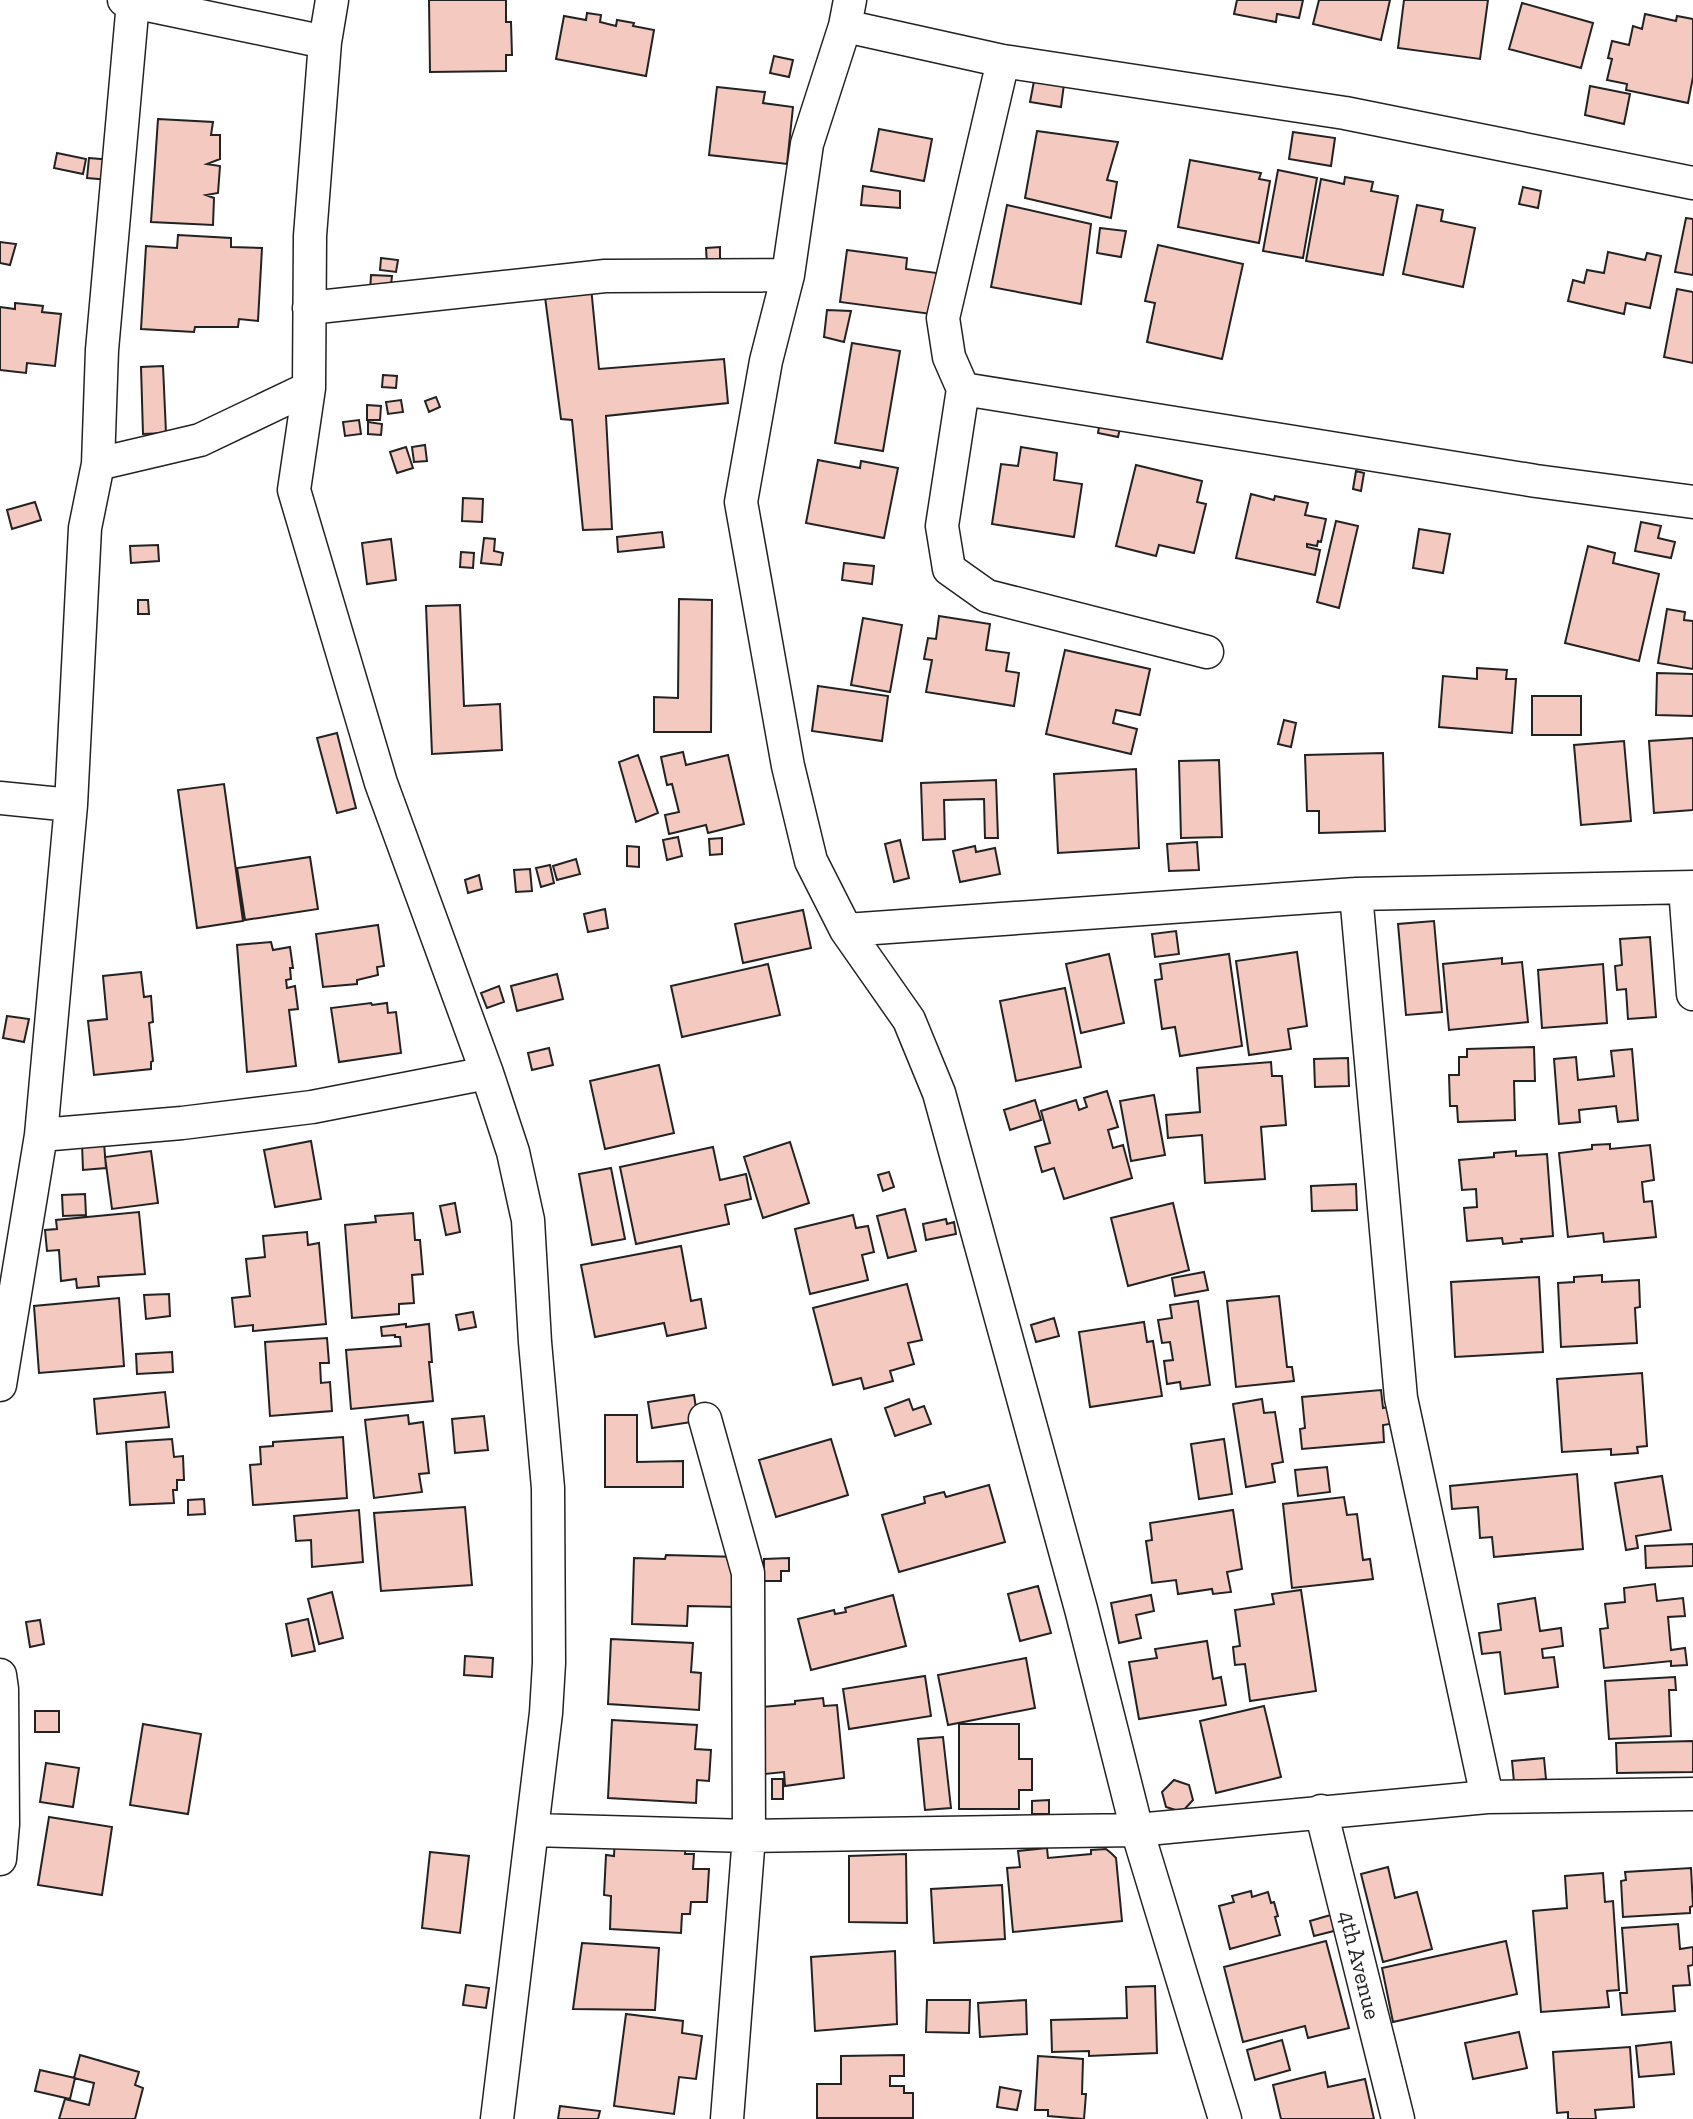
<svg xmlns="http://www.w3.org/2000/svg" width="1693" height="2119" viewBox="0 0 1693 2119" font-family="'Zilla Slab',serif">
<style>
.building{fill:#f3c9c0;stroke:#222;stroke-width:2}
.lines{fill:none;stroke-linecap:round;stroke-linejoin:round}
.minor-casing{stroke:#222;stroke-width:35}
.minor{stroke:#fff;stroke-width:32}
.labels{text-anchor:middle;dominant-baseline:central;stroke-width:5;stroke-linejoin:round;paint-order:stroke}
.street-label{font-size:23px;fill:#222;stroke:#fff}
</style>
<rect width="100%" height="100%" fill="#fff"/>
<path class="building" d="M429,0H506V22H511L512,55H506V71L430,72Z
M1237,0H1303L1299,18L1277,14L1276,22L1234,14Z
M1319,0H1390L1381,40L1313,24Z
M1404,0H1488L1480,59L1398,48Z
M1522,3L1593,23L1581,68L1509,49Z
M587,13L601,15L600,22L616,26L617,20L634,23L633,26L654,30L646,76L556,59L564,16L586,20Z
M1645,14L1676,21L1677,16L1693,19V77L1688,103L1626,90L1627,84L1607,80L1612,59L1608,58L1612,41L1629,45L1633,26L1642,29Z
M774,56L793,60L789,77L770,73Z
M1034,81L1064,84L1061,107L1030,102Z
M1590,86L1630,94L1624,124L1585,115Z
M717,87L765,92L763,103L793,107L787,164L709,155Z
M158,119L213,122L211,135H220V159L207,164L220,166L218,193L206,195L214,198L213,225L151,222Z
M879,129L932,139L924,181L871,171Z
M1037,131L1118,142L1107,180L1117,182L1111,218L1025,198Z
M1293,132L1335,138L1331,166L1289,159Z
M57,153L86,159L83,174L54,168Z
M89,158L112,160L110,180L87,178Z
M1190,160L1261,173L1259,179L1270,181L1259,243L1178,227Z
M1278,170L1317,178L1303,258L1263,251Z
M1345,177L1373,182L1371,191L1398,196L1383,275L1306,261L1321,179L1344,184Z
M863,186L900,191V208L861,205Z
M1523,187L1541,191L1538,208L1519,204Z
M1007,205L1091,224L1081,304L991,287Z
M1417,205L1443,210L1441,221L1475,228L1463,287L1403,274Z
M1686,218L1693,219V275L1675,272Z
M1100,228L1126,231L1121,257L1097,253Z
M178,235L231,238V247L262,248L258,321L239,319L238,327H195L194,332L141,329L146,246L177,248Z
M0,242L16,244L10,265L0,263Z
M1158,245L1243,264L1222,359L1147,342L1155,303L1145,301Z
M720,247V265H707L706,248Z
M847,250L907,258L906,269L937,273L931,314L840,302Z
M1608,252L1645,260L1647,253L1661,256L1650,308L1626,303L1624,314L1568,301L1573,280L1584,283L1587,270L1604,273Z
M381,258L398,260L396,272L380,270Z
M371,275L392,276L390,294L370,292Z
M591,287L599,369L724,359L728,403L606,416L612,529L583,530L572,420L561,419L545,297Z
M1677,289L1693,292V363L1664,357Z
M15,303L43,306L42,312L61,314L55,366L27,363L26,373L0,370V307L15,309Z
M827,310L851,311L844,342L824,337Z
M852,343L900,351L883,451L835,443Z
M163,366L166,433L143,434L141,367Z
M383,375L397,376L396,388L382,387Z
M436,397L440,407L429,412L425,401Z
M401,400L403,412L388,414L386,402Z
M367,405L381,406L380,420H367Z
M1101,416L1122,420L1118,437L1098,433Z
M359,420L361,434L345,436L343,422Z
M368,422L382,424L381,435L368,434Z
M425,445L427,461L414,462L412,447Z
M406,447L413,468L397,473L390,452Z
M1021,447L1057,453L1054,480L1082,484L1074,537L992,524L1001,464L1018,466Z
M818,460L860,468L861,461L898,468L884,538L806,523Z
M1136,465L1202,481L1197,502L1206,504L1194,553L1159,545L1156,556L1116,546Z
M1356,471L1364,473L1361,491L1353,489Z
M1251,494L1274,500L1275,496L1308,503L1305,515L1326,519L1321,542L1318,541L1317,546L1307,544V547L1320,550L1315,575L1236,558Z
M463,498L483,499L482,522L462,521Z
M35,502L41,520L12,529L7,510Z
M1336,521L1358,526L1339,608L1317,602Z
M1641,522L1661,526L1658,538L1675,542L1671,558L1635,551Z
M1419,529L1450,534L1443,573L1413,568Z
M662,532L664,547L618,552L617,537Z
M484,538L495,539L494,551L503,553L501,565L481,563Z
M391,539L396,580L367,584L362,543Z
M158,545L159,561L131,563L130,546Z
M1588,546L1615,553L1613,563L1659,574L1639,661L1565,643Z
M461,552L474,553L473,568L460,567Z
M844,563L874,566L872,584L842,580Z
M679,599L712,600L711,732H654V697L678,698Z
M138,600H148L149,614H138Z
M460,605L464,706L500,704L502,750L432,754L426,606Z
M1667,609L1685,612L1684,620L1693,621V669L1658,663Z
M939,616L990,624L986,650L1009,653L1006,671L1019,673L1014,706L926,692L932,660L924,659L928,638L936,639Z
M863,618L902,625L890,692L851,685Z
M1065,650L1150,669L1140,715L1116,710L1113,723L1137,729L1131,754L1046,734Z
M1477,668L1507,670L1506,679H1516L1512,733L1439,727L1443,676L1477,679Z
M1657,673L1693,674V716L1656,715Z
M818,686L888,696L882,741L812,731Z
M1532,696H1581V735H1532Z
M1284,720L1296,723L1291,747L1278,744Z
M337,733L356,808L337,813L317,738Z
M1693,738V810L1654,813L1649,741Z
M1624,741L1631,821L1581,825L1574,745Z
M683,752L686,765L728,755L744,824L708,833L706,825L669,834L665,815L679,812L672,784L667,785L661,757Z
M1383,753L1385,831L1319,833V811H1307L1305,755Z
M638,755L658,813L636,822L619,762Z
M1219,760L1222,837L1181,838L1179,761Z
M1136,769L1139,848L1058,853L1054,774Z
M996,780L998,838H985L984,799L944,800L945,839L923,840L921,783Z
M224,784L243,921L197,928L178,790Z
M678,837L682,856L667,860L663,840Z
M722,838V854L710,855L709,839Z
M900,840L909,878L894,882L885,844Z
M1197,842L1199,870L1169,871L1167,844Z
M627,846L639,847V867L627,866Z
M975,846L976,852L995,848L1000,874L960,882L953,851Z
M310,857L318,909L245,920L237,868Z
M576,859L580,874L557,880L553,866Z
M550,865L554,883L541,887L536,868Z
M530,869L532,891L516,892L514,870Z
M479,875L482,889L468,893L465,880Z
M605,909L608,928L588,932L584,914Z
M803,910L811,948L743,963L735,924Z
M1434,921L1442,1012L1406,1015L1398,924Z
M378,925L384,966L377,967L378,975L357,980V984L323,987L316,934Z
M1176,931L1179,954L1155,957L1152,934Z
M1650,937L1656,1017L1628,1019L1626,989L1617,990L1615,966L1622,965L1620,939Z
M271,942L273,950L290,947L293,968H290L291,979L286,980L287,988L295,986L298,1009L289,1010L296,1066L247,1072L237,945Z
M1297,952L1307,1026L1288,1029L1291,1049L1249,1055L1236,961Z
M1109,954L1124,1023L1081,1033L1066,964Z
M1229,954L1242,1046L1180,1056L1175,1027L1162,1029L1155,980L1162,979L1160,964Z
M1502,958V964L1522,962L1528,1022L1449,1030L1443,964Z
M768,964L780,1015L682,1037L671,986Z
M1603,964L1607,1023L1542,1028L1538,970Z
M141,972L144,997L151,996L153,1022L149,1023L153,1061L151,1062V1069L94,1075L88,1021L107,1019L103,976Z
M557,974L563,999L517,1011L511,986Z
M499,986L504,1002L487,1008L481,993Z
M1065,988L1081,1067L1016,1081L1000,1001Z
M371,1003L372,1005L387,1003L388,1013L396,1012L401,1053L339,1062L331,1008Z
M7,1016L29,1019L24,1042L3,1038Z
M1534,1047L1535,1081H1514L1515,1120L1458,1122L1457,1106H1450L1449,1075H1459V1057H1467V1049Z
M549,1048L553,1065L532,1070L528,1053Z
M1632,1049L1638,1120L1618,1122L1616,1106L1579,1110L1580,1122L1559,1124L1554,1059L1576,1057L1578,1080L1614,1076L1611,1051Z
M1348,1058L1349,1086L1315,1087L1314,1059Z
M1271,1062L1272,1076H1282L1286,1125L1261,1127L1265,1179L1205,1183L1202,1135L1168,1138L1166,1115L1200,1112L1197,1068Z
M659,1065L674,1133L605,1149L590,1081Z
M1107,1091L1118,1127L1108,1130L1113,1148L1123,1145L1132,1178L1064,1199L1054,1168L1042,1172L1035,1147L1050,1143L1041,1111L1076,1100L1079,1110L1087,1107L1084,1098Z
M1154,1095L1165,1155L1131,1161L1120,1101Z
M1035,1100L1041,1120L1010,1130L1004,1110Z
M311,1141L321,1199L275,1207L264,1150Z
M790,1142L809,1203L763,1218L744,1157Z
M104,1143L106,1168L83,1170L82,1144Z
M1610,1144V1149L1650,1145L1654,1180L1642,1182L1644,1202L1652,1201L1656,1237L1604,1242L1603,1233L1568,1237L1559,1153L1592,1149V1145Z
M713,1147L720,1180L746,1174L751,1199L725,1205L729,1224L636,1244L620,1167Z
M151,1151L158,1203L112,1209L105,1157Z
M1516,1151V1156L1547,1154L1553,1236L1521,1239L1522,1242L1503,1244L1502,1238L1467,1241L1464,1208L1477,1207L1476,1189L1462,1190L1459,1160L1494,1157V1153Z
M611,1168L625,1239L592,1245L579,1174Z
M889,1172L894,1187L883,1191L878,1175Z
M1356,1184L1357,1210L1312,1211L1311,1186Z
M85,1194L86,1215L63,1216L62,1195Z
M455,1203L460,1232L446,1235L440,1206Z
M1173,1203L1189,1270L1128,1286L1111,1218Z
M905,1209L916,1251L888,1258L877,1216Z
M139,1212L145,1274L98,1277L99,1286L77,1288L76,1279L61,1281L59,1250L47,1251L45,1230L57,1229L56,1220Z
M413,1213L415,1240H420L423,1274L412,1275L414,1303L399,1304V1314L352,1318L345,1225L376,1222L375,1216Z
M853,1215L856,1228L868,1226L874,1252L862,1255L868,1280L810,1294L795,1229Z
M946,1219L947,1224L954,1222L956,1234L926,1240L923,1224Z
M307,1232L308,1245L319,1243L326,1324L253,1331V1325L235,1327L232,1298L250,1296L246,1259L265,1257L263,1236Z
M681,1246L691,1301L701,1299L706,1328L667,1336L664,1323L595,1337L581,1265Z
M1204,1272L1208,1290L1175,1296L1172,1278Z
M1602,1275V1282L1639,1280L1640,1307L1635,1308L1637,1343L1561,1347L1558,1283L1574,1282V1277Z
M1539,1277L1543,1352L1455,1357L1451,1282Z
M907,1284L922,1340L908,1343L914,1364L890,1371L893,1381L864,1389L861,1378L833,1385L813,1308Z
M169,1294L170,1316L146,1319L144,1295Z
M1279,1296L1287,1367H1292L1294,1381L1236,1387L1227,1301Z
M119,1298L124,1366L39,1373L34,1306Z
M1198,1301L1210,1385L1181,1389L1180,1382L1167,1384L1164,1361L1173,1360L1170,1342L1162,1343L1158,1320L1172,1318L1170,1305Z
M473,1312L476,1327L459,1330L456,1315Z
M1054,1318L1059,1336L1036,1342L1031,1325Z
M1144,1322L1147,1342L1153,1341L1162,1396L1090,1407L1079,1332Z
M406,1324V1327L429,1324L432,1362H429L433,1401L351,1409L346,1350L401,1346L400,1337H395V1335L382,1336L381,1327Z
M327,1338L329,1363H320L321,1383L330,1382L332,1411L270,1416L265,1342Z
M172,1352L173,1372L137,1374L136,1354Z
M1642,1373L1647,1446L1637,1447L1638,1453L1611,1455V1449L1562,1452L1557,1379Z
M1381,1390L1383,1408L1388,1407L1390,1424L1383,1425L1384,1442L1302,1449L1300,1429L1305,1428L1302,1397Z
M165,1392L169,1427L97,1434L94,1399Z
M694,1395L698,1421L652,1428L648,1402Z
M909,1399L913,1410L924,1406L931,1424L895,1436L885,1408Z
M1262,1399L1264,1413L1275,1412L1283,1462L1272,1464L1275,1482L1246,1487L1233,1404Z
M408,1415L409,1424L423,1422L429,1473L419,1474L422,1492L374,1498L365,1420Z
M605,1415H637V1462L683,1461V1487H605Z
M484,1416L488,1450L455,1453L452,1419Z
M343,1437L347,1498L253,1505L250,1465L261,1464L260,1447L273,1446V1442Z
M172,1439L174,1457L183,1456L184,1480H177V1490H173L174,1503L130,1505L126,1442Z
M831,1439L848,1495L776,1517L759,1460Z
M1224,1439L1232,1494L1199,1499L1191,1444Z
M1327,1467L1330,1492L1298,1496L1295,1470Z
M1577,1474L1583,1549L1494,1557L1492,1537L1480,1538L1478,1507L1452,1509L1450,1486Z
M1662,1476L1671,1530L1636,1536L1638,1548L1626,1550L1615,1483Z
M989,1485L1005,1542L899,1572L882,1515L925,1503L924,1497L944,1492L946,1497Z
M1344,1497L1347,1515L1357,1514L1363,1560L1370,1559L1373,1579L1292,1588L1283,1504Z
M204,1499L205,1514L188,1515V1500Z
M465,1507L472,1585L381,1591L374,1513Z
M359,1510L363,1562L312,1567L311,1540L296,1541L294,1516Z
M1233,1510L1242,1569L1227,1572L1231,1592L1213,1594L1212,1589L1178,1594L1176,1580L1152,1583L1146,1541L1152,1540L1150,1523Z
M1693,1544V1566L1646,1568L1645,1546Z
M666,1555L739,1557L737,1607L688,1606L687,1626L632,1624L634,1558L665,1559Z
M789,1558V1571H781V1581H764V1559Z
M1655,1584L1657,1601L1683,1598L1685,1616L1668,1617L1671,1650L1685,1648L1687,1665L1671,1666V1661L1604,1668L1600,1629L1608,1628L1605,1604L1625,1602L1624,1588Z
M1038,1586L1051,1633L1020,1641L1008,1594Z
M1301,1590L1316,1691L1250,1701L1245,1664L1235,1665L1233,1647L1240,1646L1235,1610L1274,1604L1272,1594Z
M332,1592L343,1638L319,1644L308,1599Z
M893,1595L906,1646L811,1670L798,1619L834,1610L835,1614L846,1612L845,1608Z
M1151,1595L1154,1611L1136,1615L1141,1638L1119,1643L1111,1603Z
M1535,1598L1540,1631L1561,1628L1563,1646L1542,1649L1543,1658L1554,1657L1558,1687L1505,1694L1500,1652L1482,1654L1479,1633L1501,1630L1498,1604Z
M308,1619L315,1651L292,1656L286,1624Z
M40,1620L44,1644L30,1647L26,1622Z
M611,1639L693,1643L691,1672L701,1673L699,1710L608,1704Z
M1207,1641L1213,1679L1221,1677L1226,1705L1139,1719L1129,1662L1157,1658L1155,1649Z
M465,1656L493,1658L492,1677L464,1675Z
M1026,1658L1035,1708L948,1725L938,1675Z
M925,1676L931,1716L849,1729L843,1689Z
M1675,1677L1676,1690H1669L1671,1736L1609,1739L1605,1681Z
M823,1698L824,1706L837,1705L844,1778L785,1786L784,1772L765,1774L761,1707L795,1704V1701Z
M1264,1706L1281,1777L1216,1793L1200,1721Z
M35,1711H59V1732H35Z
M612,1720L697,1725L695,1749L711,1750L709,1781L697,1780L696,1803L608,1798Z
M143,1724L201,1734L188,1814L130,1805Z
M959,1724H1019V1759H1032V1790H1019V1809H959Z
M943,1737L951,1808L925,1810L918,1739Z
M1693,1741V1772L1617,1773L1616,1743Z
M1544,1758L1546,1779L1514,1782L1512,1761Z
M46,1763L79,1768L73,1807L40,1802Z
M772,1779H783V1799H772Z
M1174,1780L1189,1785L1193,1800L1182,1812L1166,1807L1162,1792Z
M1049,1800V1814H1032V1801Z
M49,1817L112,1827L102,1895L38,1885Z
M615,1833L686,1838L685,1854H694L693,1869H709L707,1902H691L690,1914H682L681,1933L610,1929L611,1896L604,1895L606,1855L614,1856Z
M1047,1848L1048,1858L1091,1854V1850L1106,1849L1111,1853L1116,1858L1122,1921L1013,1932L1007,1868L1020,1867L1018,1851Z
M430,1852L469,1856L460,1933L422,1928Z
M906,1854L907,1923L849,1922V1856Z
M1388,1867L1395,1898L1417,1892L1432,1949L1383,1962L1361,1874Z
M1691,1868L1693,1906L1690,1907V1913L1623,1917L1621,1881L1626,1880L1625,1872Z
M1603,1873L1605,1902L1613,1901L1619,1990L1607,1991L1609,2007L1541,2012L1533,1911L1567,1908L1565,1876Z
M1002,1885L1005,1939L934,1943L931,1889Z
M1251,1891L1252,1897L1268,1892L1271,1903L1274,1902L1278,1916L1275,1917L1280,1935L1230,1949L1219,1906L1234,1902L1232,1896Z
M1334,1914L1338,1930L1314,1936L1310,1921Z
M1678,1924L1680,1949L1693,1947V1965L1688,1966L1690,1985L1673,1986L1675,2011L1622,2015L1620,1993H1627L1622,1928Z
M1326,1941L1349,2028L1308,2038L1305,2026L1243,2042L1224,1967Z
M1506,1941L1517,1994L1393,2022L1382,1968Z
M582,1943L659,1948L655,2010L573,2009Z
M895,1951L897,2024L815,2031L811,1957Z
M466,1985L489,1988L486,2008L463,2005Z
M1155,1986L1157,2053L1089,2056V2051L1052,2052L1051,2020L1127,2018L1126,1987Z
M927,2000H970L969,2033L926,2032Z
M1026,2000L1027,2034L980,2037L978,2003Z
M626,2014L683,2021L682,2033L702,2036L696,2079L679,2077L674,2114L614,2106Z
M1519,2032L1527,2068L1473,2079L1465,2043Z
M1282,2040L1290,2070L1255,2080L1247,2050Z
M1671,2042L1674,2074L1639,2077L1636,2046Z
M1630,2047L1634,2107L1595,2110L1596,2119H1568V2112L1557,2113L1553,2052Z
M80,2055L139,2072L135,2085L143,2088L135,2119H59L65,2099L89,2105L94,2083L74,2078Z
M904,2055V2076H890V2086H904V2093H913V2118H817V2084H841V2056Z
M1038,2056L1083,2059L1082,2094H1086L1084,2119L1048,2116V2110H1035Z
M40,2070L75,2078L70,2099L35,2091Z
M1325,2072L1328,2087L1365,2079L1374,2119H1281L1273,2085Z
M1000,2087L1021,2091L1017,2110L997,2107Z
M560,2106L600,2111L598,2119H558Z"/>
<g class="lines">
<g class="minor-casing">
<path id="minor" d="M124,0L325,42
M332,0L325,42L310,236L309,388L294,490L381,783L487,1073L513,1152L528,1220L535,1342L548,1488L549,1663L546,1713L497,2119
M850,0L845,26L807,144L788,275L766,361L741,502L788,766L811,861L846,930L909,1020L939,1093L1081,1609L1137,1830L1225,2119
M845,26L1003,61L1345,113L1693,183
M1003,61L943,318L949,357L963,389L942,526L949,569L987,596L1207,652
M309,308L605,276L788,275
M963,389L1536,481L1693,502
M98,464L200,440L309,388
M0,798L71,805
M1685,888L1693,994
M1356,894L1401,1398L1487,1797
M846,930L1356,894L1693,887
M41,1135L182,1123L312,1107L487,1073
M0,1385L41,1135L71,805L85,528L98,464L102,350L133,2
M705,1419L748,1573L749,1836L727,2119
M0,1675L2,1689L3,1824L0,1859
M1321,1811L1398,2119
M532,1830L749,1836L1137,1830L1487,1797L1693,1794"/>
</g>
<use href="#minor" class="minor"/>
</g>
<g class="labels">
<g class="street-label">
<text transform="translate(1360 1965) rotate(76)">4th Avenue</text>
</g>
</g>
</svg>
